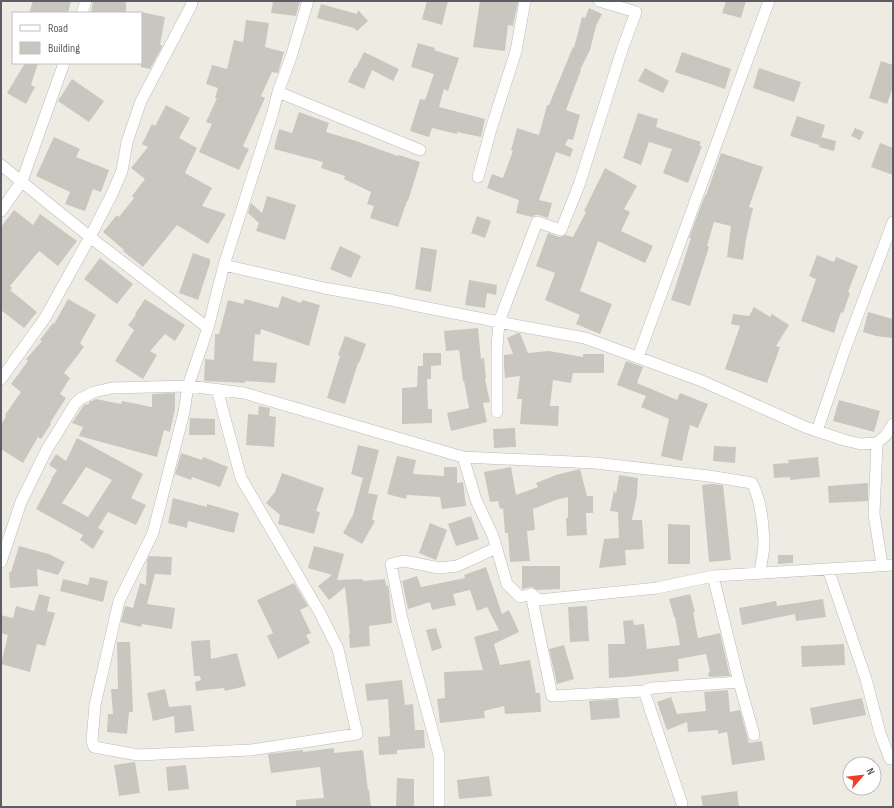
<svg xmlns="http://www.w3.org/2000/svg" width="894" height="808" viewBox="0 0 894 808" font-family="'Sofia Sans Condensed',sans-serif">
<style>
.building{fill:#c9c6bf;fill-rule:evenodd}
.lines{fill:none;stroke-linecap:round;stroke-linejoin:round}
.minor-casing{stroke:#b7babf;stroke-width:12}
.minor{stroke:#fff;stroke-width:11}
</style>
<rect width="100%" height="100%" fill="#eeece2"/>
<path class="building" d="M33,1H71L68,13H29Z
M93,1H126V13H91Z
M273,1H300L296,16L271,13Z
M427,1H448L442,25L422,19Z
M480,1H511L518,2L513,26L508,25L505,51L473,47Z
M726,1H746L741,18L722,13Z
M321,4L357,14L358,10L368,21L357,31L354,28L317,18Z
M589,8L602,14L596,26L590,50L580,70H581L566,110L580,115L573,140L568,139L565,145L573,149L570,157L556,152L539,200L552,203L548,218L539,215H535L532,217L516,213L519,200L487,188L492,174L503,178L513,151L511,150L517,128L539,135L547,105H549L573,47L574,48L582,17L585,18Z
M141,12L165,17L160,45H162L161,49L150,69L141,67Z
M246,20L269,23L265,47L284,52L278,73L272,72L261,96L265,98L243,146L249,149L239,170L199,152L212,124L206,122L217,98H215L218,88L206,84L212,65L227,69L234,40L243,42Z
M418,43L435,48L434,50L459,58L448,91L444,89L439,107L485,119L481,137L457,132V134L432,128L429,137L410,131L420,99L425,100L434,74L411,67Z
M364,52L399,69L393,81L372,70L364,89L348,82L355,67L356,68Z
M682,52L731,69L725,89L675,72Z
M881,61L893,65V87L887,104L869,98Z
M25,63H38L31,85L35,87L26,104L7,93Z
M645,68L669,81L663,93L638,81Z
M759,68L801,82L794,102L753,88Z
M72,79L104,101L89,122L58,101Z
M166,105L190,118L179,138L197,148L185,173L212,188L202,206L226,214L208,244L177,225L143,267L123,251L124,250L103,232L117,215L119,217L134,198L132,196L145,179L131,168L148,147L142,144L152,124L155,126Z
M299,112L329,123L326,132L356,141L398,156L399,155L420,162L408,201H407L398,227L370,218L374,206L367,204L371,192L344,179L345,176L321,168L323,162L274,149L279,129L292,133Z
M638,113L658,119L656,127L701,142L699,146H702L688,183L663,173L672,149L649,142L641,165L623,158Z
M797,116L825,125L819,145L790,136Z
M855,128L864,132L860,140L851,136Z
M54,137L80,149L76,157L109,170L101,192L93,189L85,211L65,204L70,192L36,176Z
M821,137L836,141L834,151L819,147Z
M880,143L893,148V175L871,167Z
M721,153L763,167L749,207L753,208L746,239L743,260L727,257L731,226L714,222L707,246L709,247L690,306L671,300L691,238H689L705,195H706Z
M605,168L637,186L624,209L630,212L621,231L653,246L645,263L598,241L580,291L612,304L600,334L576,324L580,315L545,300L555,273L536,266L548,233L559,237L566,235L573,237L586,212L584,211Z
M267,196L296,205L285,240L256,231L259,223L248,213L251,203L262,213Z
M14,210L33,225L40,214L77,241L58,266L39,251L10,286L12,288L10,290L37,312L24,328L1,310V227Z
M477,216L491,221L485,238L471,233Z
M340,246L361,256L351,278L330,269Z
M421,247L437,250L431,292L415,289Z
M193,253L210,259V263L198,300L179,293Z
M817,255L834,262L836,257L858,266L848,292L850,293L843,313L841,312L834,333L801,321L816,279L809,276Z
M100,258L133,284L117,304L84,279Z
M469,280L497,285L496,295L487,293L485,308L465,305Z
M282,296L301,303L302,300L320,305L309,346L261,329L260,335L255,334L253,361L277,363L275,383L245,381V383L204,381L205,359L214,360L215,334H219L228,300L243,304L245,299L278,308Z
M68,299L96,315L80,343L84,347L64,373L70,378L60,394L66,398L50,423L51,424L41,439L38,437L23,463L1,449V425L6,416L5,415L21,392L11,384L28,361L26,359L42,341L40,340L53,323L54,324Z
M145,299L185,325L175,341L165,334L150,351L157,355L143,379L115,361L134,330L128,325L136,315L135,314Z
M754,307L770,317L772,314L789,325L776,346L780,347L767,383L725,369L740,326L731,324L733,314L749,316Z
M868,312L893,319V338L876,336L863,332Z
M478,328L481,359L484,358L486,379H485L490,402L483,403L487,422L451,431L447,413L469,408L464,381H463L459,350L446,351L444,331Z
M518,333H520L528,353L549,351L583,357V354H604V373H573L571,383L553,380L550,406H559L558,426L520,424L522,399H517L520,376L505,378L504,365V355L513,354L507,338Z
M345,336L366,344L359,363H358L345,404L327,398L340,356L338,355Z
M423,353H441V365L431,366V379H427L428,409H432V423L402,424V388L417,387L418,366H423Z
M626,361L643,367L637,383L677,400L680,393L708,404L698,428L690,425L682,461L661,456L669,419L641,407L646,396L617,385Z
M175,393V409L170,432L164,430L157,457L79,436L83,427L72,423L84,405L89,404V402L96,399L121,404L122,401L152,407V394Z
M839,400L880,411L874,432L833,421Z
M259,406L270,408L269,416L276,417L274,447L246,445L248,414L258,415Z
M190,418L215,419V435H189Z
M515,428L516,447L494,448L493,429Z
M77,438L143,474L131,498L146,505L136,525L108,512L98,528L104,531L93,549L80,540L83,535L36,509L52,479H51L57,470L49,465L56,454L66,461ZM86,467L112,480L88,517L62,503Z
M358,445L379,450L368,493L378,495L372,519L375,521L362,544L343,533L353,515L363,478L351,474Z
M714,446L736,447L735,463L713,461Z
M181,453L202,460L203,457L228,467L220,487L192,477L191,480L175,474Z
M397,456L416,460L413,474L444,476V467H457V483L463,482L466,506L442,509L440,497L407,495L406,499L387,494Z
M818,457L820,477L790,480V477L774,478L773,464L789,463L788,460Z
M511,467L516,495L538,487L536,483L556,475L580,469L587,496H593V513H586L587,535L567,536L566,518H568V497L556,500L533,509L535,530L527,531L530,561L510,562L508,533H505L503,508L500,509L498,501L490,502L484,472Z
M282,473L324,488L316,511L320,512L314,534L278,524L280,515L266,503L275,492Z
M619,475L638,478L637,495L632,520H642L644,549L625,550L626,565L599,568L604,539L619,538L618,512L610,511L614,490L616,494Z
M868,483V501L829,503L828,486Z
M711,484L723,485L731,560L709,562L702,485Z
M173,498L207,507V504L239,513L234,533L188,521L187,528L168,523Z
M471,516L479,539L456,546L448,524Z
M430,523L447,530L436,560L419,553Z
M668,524L690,525V564H668Z
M19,546L49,554L65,562L58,575L37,569L38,586L10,588L9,572H11Z
M314,546L344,554L337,580L363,579V581L385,579L386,586L388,585L389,590L392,623L369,626L370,646L350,648L349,634H350L345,587L329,600L318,586L332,575L308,568Z
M778,555H793V563L778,564Z
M149,556L172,557L171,575L155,574L147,604L175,608L172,629L142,624L141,627L121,622L125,606L133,608L140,583L146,585L147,560Z
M522,566H560V589L537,590L532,587L522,589Z
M486,567L502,614L509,610L519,632L494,644L500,665L530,660L536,693H540L541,712L505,714L504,706L484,711L485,718L440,723L437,699L445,698L444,672L483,670L474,637L499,630L487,607L477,611L470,590L453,594L456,605L432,610L430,602L408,609L402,581L417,576L421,587L465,578L464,575Z
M90,577L108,581L103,602L60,591L63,579L88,585Z
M294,583L308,606L300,610L311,633L306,635L310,643L278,659L267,636L273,633L257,600Z
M39,594L50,597L47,611L55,613L45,646L37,644L30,672L1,664L8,635L1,633V615L13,618L16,606L34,611Z
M690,594L695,612H693L698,638L720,633L730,676L709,677L708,673L710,672L706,654L678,659L679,671L626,677L609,678L608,644H625L623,621L633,620L634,625L644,624L647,649L680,645L675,617H674L669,599Z
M823,599L826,617L796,621L795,614L742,625L739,608L776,601L777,606Z
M587,606L589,641L570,642L568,607Z
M436,628L442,648L432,651L426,630Z
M210,640L211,659L237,653L246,686L225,691L224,688L196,691L195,682L201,680L200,676H194L191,641Z
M117,642H130L133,712H129L127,734L107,732L108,714H113L111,689H118Z
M844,644L845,665L802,667L801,646Z
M564,645L574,679L557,684L549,649Z
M402,680L405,705L413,704L415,730H424L425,748L397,750V754L379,755L378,737L390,736L388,699L367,701L365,684Z
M165,689L169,707L191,705L194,731L175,733L174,716L153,721L147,693Z
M728,690L730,712L740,710L749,743L762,741L765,760L732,765L727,732L718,734V730L688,732L687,722L667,730L657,702L671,697L677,714L706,711L704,692Z
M862,698L866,715L813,725L810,708Z
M618,699L620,718L591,720L589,701Z
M334,748V753L363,750L368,790H369L371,807H296V800L324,798L320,767L271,773L268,754L303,750V752Z
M135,762L140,793L119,796L114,765Z
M186,765L189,789L168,791L166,767Z
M489,776L492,796L459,799L457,780Z
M397,778L414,779V807H396Z
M737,791L739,807H703L701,796Z"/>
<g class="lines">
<g class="minor-casing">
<path id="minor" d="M308,1L291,57L278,92L420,150
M82,13L86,1
M1,165L90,237L208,328
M478,177L491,129L516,51L525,1
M1,211L22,181L64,63
M224,265L324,288L391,300L413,305L514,325L585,338L702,381L805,427L844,440L861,444L877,443L886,435L893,424
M638,357L769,1
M1,379L45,318L90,237L112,194L122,171L127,142L141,101L191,6L192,1
M217,389L241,478L320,613L338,649L357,734L251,750L138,755L94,747L92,741L95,705L119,601L153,533L184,412L188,386L208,328L224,265L273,112L278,92
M497,412V347L499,322L537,222L561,230L579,185L623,47L636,12L599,1
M817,431L845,349L893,222
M877,443L874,514L882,565
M463,457L476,500L493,536L507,584L520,597L531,594L539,600L657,588L713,576L893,565
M1,562L21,502L46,451L75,404L80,399L94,392L112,388L188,386L244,393L463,457L595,463L709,476L752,483C761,500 763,522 764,542C764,552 761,563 760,573
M828,569L866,679L880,733L890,759
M713,576L739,682L754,735
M531,594L552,696L644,691L652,688L739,682
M644,691L682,804
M439,807V755L402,619L391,564L404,561L439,568L457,566L496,548"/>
</g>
<use href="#minor" class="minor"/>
</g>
<rect width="894" height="808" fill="none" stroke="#5a5e64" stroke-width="4"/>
<rect x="12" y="12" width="130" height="52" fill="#ffffff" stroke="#bdbfc1"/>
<rect x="20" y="25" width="20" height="6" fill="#ffffff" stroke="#bdbfc1"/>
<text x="48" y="32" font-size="12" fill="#5a5e64">Road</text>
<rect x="20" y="42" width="20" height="12" fill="#c9c6bf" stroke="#bdbfc1"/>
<text x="48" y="52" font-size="12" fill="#5a5e64">Building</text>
<g transform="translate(862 776) rotate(62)"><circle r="19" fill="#ffffff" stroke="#bdbfc1"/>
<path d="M0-3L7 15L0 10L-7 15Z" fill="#f03f26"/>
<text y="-6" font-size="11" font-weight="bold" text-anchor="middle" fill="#5a5e64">N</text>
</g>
</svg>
